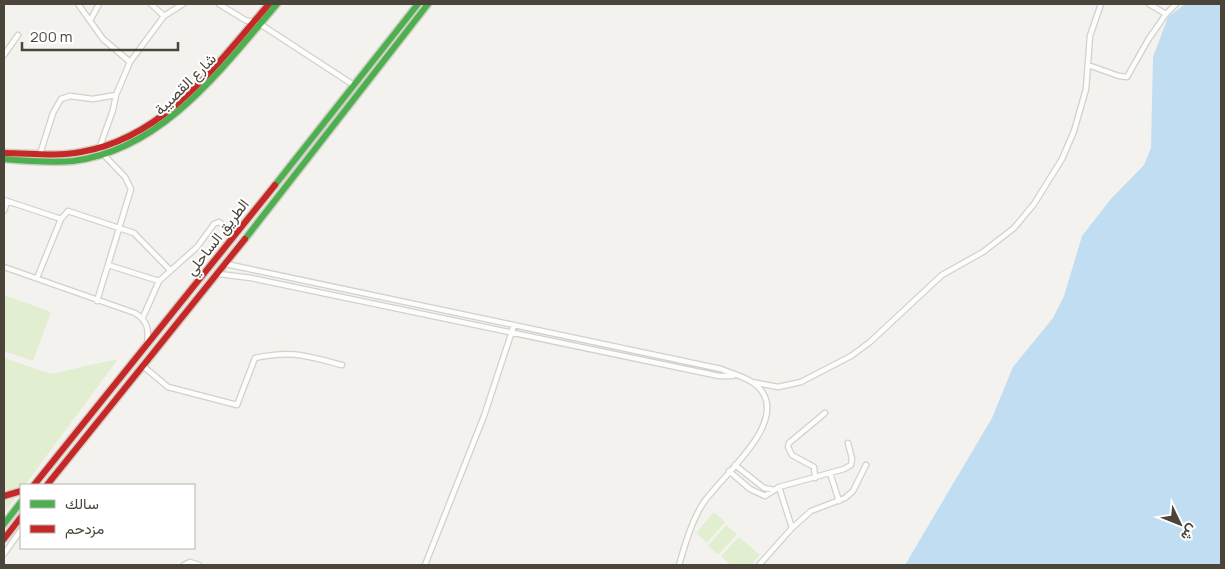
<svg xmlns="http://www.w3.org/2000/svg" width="1225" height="569" viewBox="0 0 1225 569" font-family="Manrope,Vazirmatn,sans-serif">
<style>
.green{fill:#e1eecf}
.water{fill:#c0ddf1}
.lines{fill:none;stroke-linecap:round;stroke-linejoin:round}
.street-casing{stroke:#d2d0cb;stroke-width:7}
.fast-casing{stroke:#d3cfc5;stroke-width:9}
.jam-casing{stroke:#d3cfc5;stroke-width:9}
.street{stroke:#fdfdfc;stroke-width:4.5}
.fast{stroke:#4caf50;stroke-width:6}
.jam{stroke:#c62828;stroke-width:6}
.labels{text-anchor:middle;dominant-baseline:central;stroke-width:4;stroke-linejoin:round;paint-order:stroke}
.street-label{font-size:15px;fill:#4b4439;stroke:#fff}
</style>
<rect width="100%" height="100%" fill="#f4f2ee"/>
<path class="green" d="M4,295L51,312L33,361L4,351Z
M4,358L51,374L118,359L25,485H21V490L4,514Z
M714,512L725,522L707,543L696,533Z
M726,525L737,534L718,555L708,546Z
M739,537L760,555L751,565H731L721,556Z"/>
<path class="water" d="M1185,4H1221V565H905L992,418L1013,367L1053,318L1064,296L1082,236L1110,200L1144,165L1151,148L1153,57L1168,17Z"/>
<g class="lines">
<g class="street-casing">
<path id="street" d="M78,4L103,39L130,62
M151,4L164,16
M219,4L245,20L260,24L352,84
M1149,4L1166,14
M91,19L99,4
M4,55L18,35
M1088,65L1119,76L1127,77L1148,40L1166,14L1176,4
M99,149L113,110L116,95L130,62L164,16L183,4
M40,154L53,113L61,99L70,96L93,99L116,95
M4,200L61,219
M4,211L7,202
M226,264L721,369C735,375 755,379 763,393C784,428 719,478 702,505C691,523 685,545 679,565
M108,265L159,281
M4,267L135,313C148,321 149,330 147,344
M219,274L251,278L719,376H733
M37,278L61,219L68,211L134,233L170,270
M97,301L131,189L125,177L103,154
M143,317L159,281L197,247L214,224L219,222L235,234
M143,366L168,387L237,405L255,358C293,350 306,356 342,365
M752,382L778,387L801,382L851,356L870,342L942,275L983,252L1014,228L1034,204L1062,159L1074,131L1086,89L1090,36L1101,4
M735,465L764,488L774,490
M729,471L750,489L765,496L779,487L844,469L851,465L852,459L848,443
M830,473L839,501
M815,478L814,467L792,455L788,447L789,443L825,413
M779,487L792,528
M4,554L21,530
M184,565L190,562L199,565
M425,565L484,416L514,325
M759,565L792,528L811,511L845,498L853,491L866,465"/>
</g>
<g class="fast-casing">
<path id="fast" d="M4,159C27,161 50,163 73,161C163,150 222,68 277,4
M275,185L418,4
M245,239L428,4
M4,524L21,502"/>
</g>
<g class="jam-casing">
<path id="jam" d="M4,153C29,153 55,157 81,152C164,138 217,64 269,4
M34,485L275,185
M47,485L245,239
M4,496L21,491
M4,539L21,517"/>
</g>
<use href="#street" class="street"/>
<use href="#fast" class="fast"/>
<use href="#jam" class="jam"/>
</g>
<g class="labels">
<g class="street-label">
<text transform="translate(185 84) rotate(-45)">شارع القصيبة</text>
<text transform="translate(217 237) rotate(-52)">الطريق الساحلي</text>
</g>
</g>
<rect width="1225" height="569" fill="none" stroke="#4b4439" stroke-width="10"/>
<rect x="20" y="484" width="175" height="65" fill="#ffffff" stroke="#b7b4b0"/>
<rect x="30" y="500" width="25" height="8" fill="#4caf50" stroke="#b7b4b0"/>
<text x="65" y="509" font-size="15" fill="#4b4439">سالك</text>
<rect x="30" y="525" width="25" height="8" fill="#c62828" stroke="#b7b4b0"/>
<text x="65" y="534" font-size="15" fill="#4b4439">مزدحم</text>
<g transform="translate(1180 524) rotate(133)" stroke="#ffffff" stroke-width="4" paint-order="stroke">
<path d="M0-4L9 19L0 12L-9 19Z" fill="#4b4439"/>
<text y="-8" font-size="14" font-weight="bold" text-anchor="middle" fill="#4b4439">ش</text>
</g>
<path d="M22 42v8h156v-8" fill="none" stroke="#4b4439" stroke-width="2.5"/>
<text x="30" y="42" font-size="15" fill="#4b4439" stroke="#ffffff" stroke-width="4" paint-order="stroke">200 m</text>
</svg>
